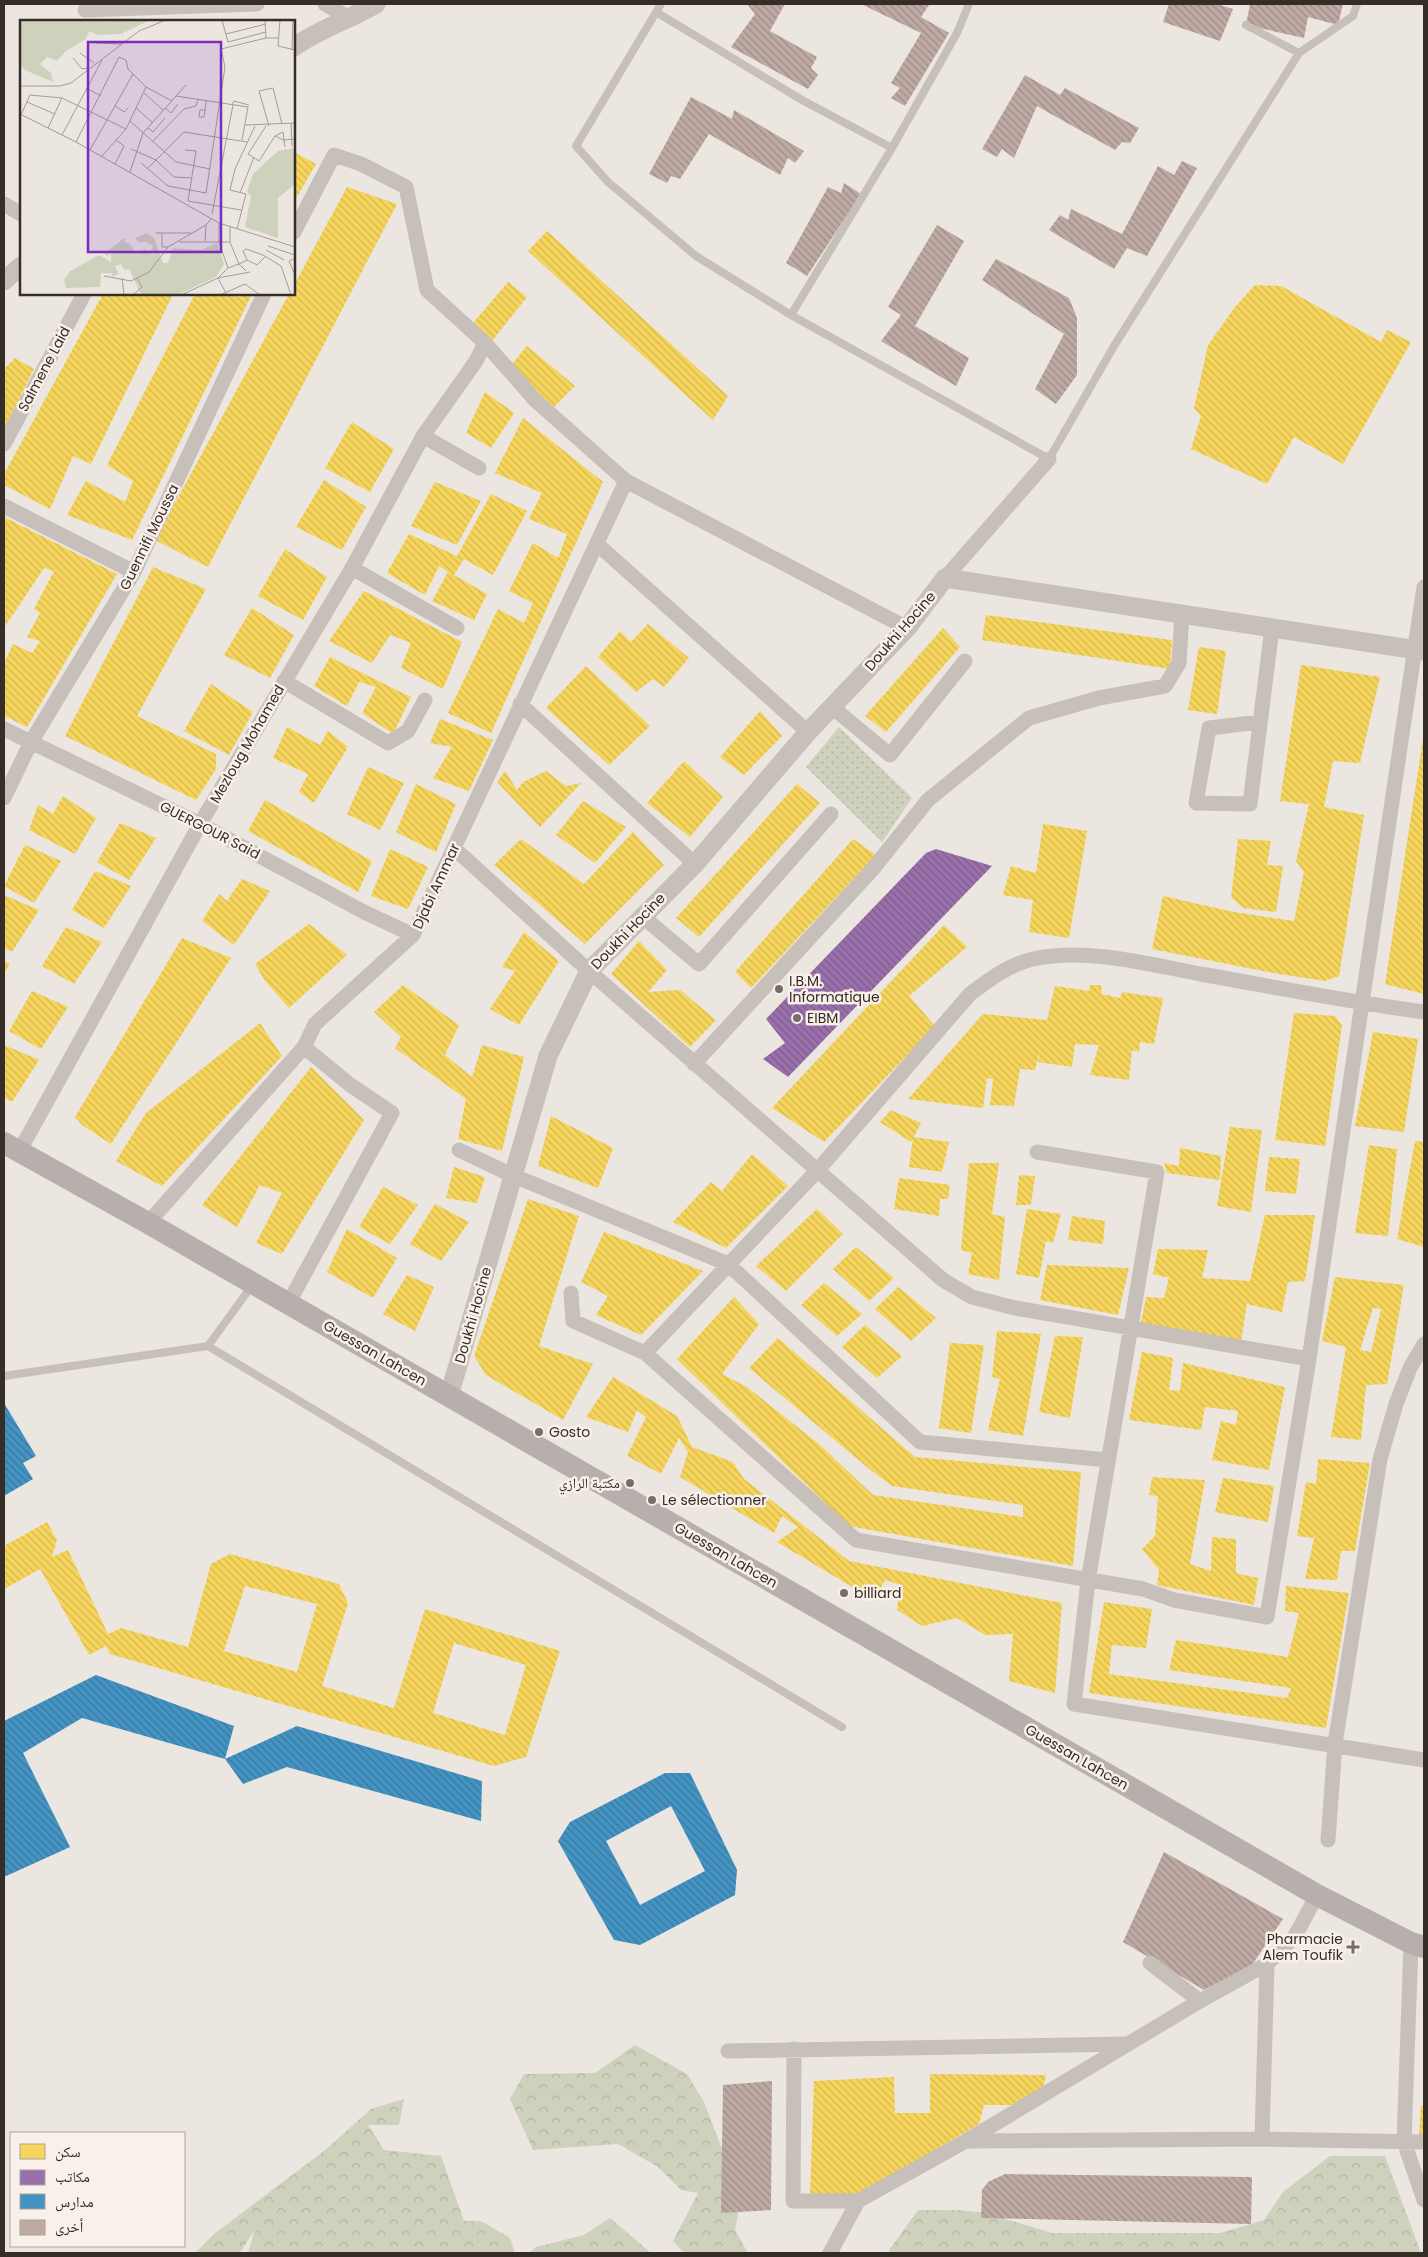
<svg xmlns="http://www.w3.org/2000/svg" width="1428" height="2257" viewBox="0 0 1428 2257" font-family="Poppins,'Noto Naskh Arabic',sans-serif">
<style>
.forest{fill:url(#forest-crowns)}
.park{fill:url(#park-dots)}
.homes{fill:url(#homes-back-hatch);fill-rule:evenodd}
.offices{fill:url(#offices-back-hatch)}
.schools{fill:url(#schools-back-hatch);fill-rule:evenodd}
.building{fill:url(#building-back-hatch)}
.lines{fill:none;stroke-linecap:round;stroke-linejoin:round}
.service{stroke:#c6bfba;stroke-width:8}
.minor{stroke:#c6bfba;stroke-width:15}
.tertiary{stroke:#c6bfba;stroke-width:19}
.secondary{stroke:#b6afab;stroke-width:22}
.poi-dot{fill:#766d69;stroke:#f9f1e9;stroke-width:2}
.labels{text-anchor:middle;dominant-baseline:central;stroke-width:5;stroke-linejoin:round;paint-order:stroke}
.street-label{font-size:14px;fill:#362c28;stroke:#f9f1e9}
.poi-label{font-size:14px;fill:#362c28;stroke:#f9f1e9;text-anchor:start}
.inset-road{fill:none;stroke:#a39c97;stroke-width:1}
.view{fill:#7b2cbf;fill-opacity:0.15;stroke:#7b2cbf;stroke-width:2.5}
.inset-edge{fill:none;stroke:#362c28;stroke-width:2.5}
</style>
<defs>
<pattern id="forest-crowns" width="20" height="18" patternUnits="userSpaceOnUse" patternTransform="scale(1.25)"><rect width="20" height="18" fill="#ced1bc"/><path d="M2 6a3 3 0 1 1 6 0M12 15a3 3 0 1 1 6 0" fill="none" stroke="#b2b4a2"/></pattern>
<pattern id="park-dots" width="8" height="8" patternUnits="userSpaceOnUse" patternTransform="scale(1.25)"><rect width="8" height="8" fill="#ced1bc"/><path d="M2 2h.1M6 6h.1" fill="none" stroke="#b2b4a2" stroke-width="1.8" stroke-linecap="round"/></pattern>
<pattern id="homes-back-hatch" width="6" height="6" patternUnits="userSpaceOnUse" patternTransform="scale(1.25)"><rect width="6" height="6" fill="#f6d55c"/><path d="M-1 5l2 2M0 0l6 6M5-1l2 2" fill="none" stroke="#d4b750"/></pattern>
<pattern id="offices-back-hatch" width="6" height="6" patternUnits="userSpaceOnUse" patternTransform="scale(1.25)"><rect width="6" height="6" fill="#9970ab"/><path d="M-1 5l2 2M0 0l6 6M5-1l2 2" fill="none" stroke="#7e5c8b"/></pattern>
<pattern id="schools-back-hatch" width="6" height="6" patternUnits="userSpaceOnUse" patternTransform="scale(1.25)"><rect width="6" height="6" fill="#4393c3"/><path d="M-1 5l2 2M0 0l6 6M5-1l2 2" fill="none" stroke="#39789e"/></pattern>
<pattern id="building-back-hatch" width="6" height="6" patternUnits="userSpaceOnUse" patternTransform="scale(1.25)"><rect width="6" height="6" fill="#bfaaa3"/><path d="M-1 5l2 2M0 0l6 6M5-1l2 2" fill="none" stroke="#9c8b85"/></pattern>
</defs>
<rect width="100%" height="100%" fill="#ece6e1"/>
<path class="forest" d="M635,2045L687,2074L704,2102L741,2199L735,2230L748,2253H684L673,2241L698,2193L681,2190L658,2167L618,2144L533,2150L510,2099L524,2074L595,2073Z
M404,2099L399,2125H368L384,2150L441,2156L464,2221H481L510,2238L515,2253H248L255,2229L240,2253H195L214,2234L324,2151L371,2109Z
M1330,2156H1385L1421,2253H890L889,2250L918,2210H958L986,2213L1052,2233H1220L1264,2220L1283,2192Z
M610,2218L651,2253H529L536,2247L584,2235Z"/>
<path class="park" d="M839,727L912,798L882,842L806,767Z"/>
<path class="homes" d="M294,152L316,164L294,202Z
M347,187L397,204L208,567L155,540L289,294H294V285Z
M547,231L728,396L713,420L528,251Z
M508,282L527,297L492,341L473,323Z
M1255,285L1281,286L1381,342L1387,330L1411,342L1343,464L1294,437L1267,484L1191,449L1201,416L1194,408L1208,345L1235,307Z
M103,294H173L91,464L73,456L50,509L4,485V474Z
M195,294H229L246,300L234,294H252L132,540L67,515L86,481L125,502L133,481L107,465Z
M527,346L575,386L553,408L508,369Z
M15,358L34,369L4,429V369Z
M485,392L514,413L491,448L466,433Z
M523,418L603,482L491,733L448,713L498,609L524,623L533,603L509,591L533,543L558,558L567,534L529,519L542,493L495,473Z
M352,422L394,449L370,492L325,468Z
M324,480L366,507L342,550L296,527Z
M435,482L481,501L457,545L411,526Z
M491,494L527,511L493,575L464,559L454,575L487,594L474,620L432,601L448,572L439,566L425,595L387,573L409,534L457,556Z
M4,517L117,574L27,727L4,716V663L13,644L32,653L40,641L27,637L40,613L34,609L54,571L44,568L4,628Z
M285,549L327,577L303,620L258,596Z
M153,567L206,589L137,716L216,754V769L196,800L65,736Z
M364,591L462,642L443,689L401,668L411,643L390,635L372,663L329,641Z
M252,608L294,635L270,678L224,655Z
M986,615L1172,640L1170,669L982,640Z
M648,624L689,658L664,687L653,679L636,692L598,657L620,631L631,642Z
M943,628L960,647L886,732L865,716Z
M1199,647L1226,651L1217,714L1188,710Z
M330,657L411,697L393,734L362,713L376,687L359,682L347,706L314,686Z
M1301,665L1380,677L1360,763L1333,761L1324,807L1364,815L1339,976L1325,981L1273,973L1152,949L1163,896L1234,912L1294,921L1304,872L1296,861L1309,804L1280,801Z
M586,666L650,726L609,765L546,708Z
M211,684L253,712L229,755L184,731Z
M760,711L782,736L744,775L720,757Z
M440,719L493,740L469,791L433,778L452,747L430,743Z
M287,727L320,745L328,731L348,747L314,803L299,792L308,774L273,758Z
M1423,739H1424V994L1385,984Z
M684,761L723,797L690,837L647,803Z
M368,767L404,783L380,830L347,814Z
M505,771L517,790L523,782L546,771L566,786L581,783L540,827L497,782Z
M416,784L456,804L436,852L396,832Z
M797,784L820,803L699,937L676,918Z
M63,796L96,818L75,854L29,830L38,805L53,814Z
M265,800L372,861L358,892L248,831Z
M583,801L626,827L595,863L556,835Z
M120,823L156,838L129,880L97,862Z
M1043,824L1087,831L1069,938L1029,932L1033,900L1003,895L1011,866L1036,873Z
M633,832L664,865L585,944L494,865L521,839L584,884Z
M853,839L876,855L751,988L735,972Z
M1238,839L1271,841L1267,865L1283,866L1276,912L1243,908L1231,897Z
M25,845L61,861L34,903L4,886Z
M390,849L428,867L408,909L371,896Z
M95,871L131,886L104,928L72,910Z
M242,879L270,891L234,945L202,921L219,894L227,901Z
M4,895L39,910L12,952L4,948Z
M309,924L347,955L289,1008L265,981L255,964Z
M944,925L967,947L909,996L935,1026L824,1142L772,1108Z
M66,927L102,942L74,984L42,966Z
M524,932L559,961L519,1025L490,1009L515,971L502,967Z
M182,938L231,958L111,1144L82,1125L75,1117Z
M639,941L667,970L648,992L680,990L716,1020L690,1047L611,974Z
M4,961L10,964L4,974Z
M403,985L459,1025L445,1055L472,1077L482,1045L524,1057L502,1151L458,1139L466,1099L395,1048L401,1037L374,1012Z
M1090,985H1101L1102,994L1120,998L1122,992L1163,998L1154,1044L1140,1042L1139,1052L1132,1050L1129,1080L1090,1075L1099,1045L1075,1044L1072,1067L1038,1062L1042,1044L1035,1070L1020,1069L1014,1106L990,1105L993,1079L987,1078L983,1108L908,1099L983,1014L1047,1020L1055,986L1089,991Z
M32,991L68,1007L41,1049L9,1031Z
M1294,1013L1335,1016L1342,1025L1325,1146L1275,1140Z
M260,1023L282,1056L162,1186L116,1161L146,1113Z
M1373,1032L1418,1039L1404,1132L1355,1126Z
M4,1045L39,1060L12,1102L4,1098Z
M311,1067L364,1120L282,1254L256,1243L282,1193L260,1185L237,1227L202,1205Z
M891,1110L921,1123L911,1142L880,1122Z
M551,1116L613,1148L598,1188L538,1166Z
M1230,1127L1262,1130L1251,1212L1217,1206Z
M913,1137L949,1142L942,1172L909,1167Z
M1415,1141L1424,1142V1247L1397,1239Z
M1369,1145L1397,1149L1388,1236L1355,1233Z
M1180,1148L1221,1156L1220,1180L1167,1173L1164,1163L1179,1166Z
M752,1154L788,1186L726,1248L673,1222L711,1182L722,1191Z
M1269,1157L1300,1159L1296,1194L1265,1191Z
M969,1163H999L992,1214L1005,1217L999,1280L968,1274L972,1253L961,1250Z
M454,1167L485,1177L477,1203L446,1198Z
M1019,1175L1035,1176L1031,1205H1016Z
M899,1178L950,1185L948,1199H940L939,1216L894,1209Z
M383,1187L418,1205L390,1244L359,1227Z
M528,1199L579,1216L539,1346L593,1364L563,1420L486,1375L474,1356Z
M435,1204L469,1222L441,1261L410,1244Z
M817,1209L843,1234L786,1291L756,1266Z
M1027,1209L1061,1214L1053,1243L1046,1241L1039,1278L1016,1274Z
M1265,1215H1315L1305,1281L1288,1282L1282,1312L1247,1304L1241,1341L1141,1323L1146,1297L1164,1298L1169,1278L1153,1274L1158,1249L1208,1250L1202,1278L1250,1281Z
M1072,1216L1105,1221L1103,1244L1068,1240Z
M347,1229L397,1258L373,1298L327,1272Z
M604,1232L703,1271L641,1335L596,1315L608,1296L581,1282Z
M856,1247L894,1278L869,1301L833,1269Z
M1047,1265L1129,1268L1118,1315L1040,1300Z
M407,1275L434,1287L415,1331L383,1314Z
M1335,1277L1404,1285L1387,1384L1366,1385L1361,1440L1331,1437L1346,1347L1322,1341ZM1373,1308L1381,1309L1371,1352L1360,1350Z
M824,1283L862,1314L837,1336L801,1305Z
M898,1287L936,1318L911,1341L875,1309Z
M734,1297L759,1324L722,1374L747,1387L820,1445L873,1495L1023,1517V1505L892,1486L873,1472L749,1368L778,1338L915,1457L1081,1472L1073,1566L849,1526L677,1359Z
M865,1325L902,1356L877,1378L842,1347Z
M997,1331L1041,1334L1023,1436L988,1430L1000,1379L992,1377Z
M1055,1336L1083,1337L1070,1418L1039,1412Z
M950,1343L984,1345L971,1433L939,1428Z
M1142,1352L1173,1358L1169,1390L1180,1391L1183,1363L1285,1387L1269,1470L1212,1460L1221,1421L1236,1425L1238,1411L1205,1407L1201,1430L1129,1420Z
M613,1377L677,1416L692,1447L733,1462L744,1479L849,1561L1062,1603L1055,1693L1009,1681L1013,1634L985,1635L957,1618L922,1626L897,1610L900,1585L885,1580L874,1600L777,1542L798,1527L782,1516L774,1533L680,1477L688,1452L679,1438L661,1474L627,1456L646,1417L637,1410L628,1432L586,1417Z
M1318,1459L1370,1463L1355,1551H1341L1337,1580L1305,1579L1314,1538L1297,1536L1306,1482L1316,1484Z
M1152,1477L1205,1480L1190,1564L1211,1571L1212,1537L1236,1539V1573L1258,1578L1254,1605L1157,1585L1159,1570L1142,1549L1155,1536L1158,1496L1149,1495Z
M1223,1478L1274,1486L1268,1522L1215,1512Z
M47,1522L57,1540L52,1557L68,1550L108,1634L121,1628L188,1647L211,1564L230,1554L339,1584L348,1603L322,1686L394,1708L425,1609L560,1651L526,1757L494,1766L110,1654L106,1646L89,1655L40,1569L4,1589V1546ZM245,1586L317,1604L297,1672L224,1651ZM454,1643L526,1665L505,1735L433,1713Z
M1286,1586L1349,1593L1326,1728L1089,1693L1104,1602L1152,1609L1146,1648L1112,1645L1109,1674L1287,1698L1291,1688L1169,1670L1176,1640L1288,1657L1299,1613L1285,1611Z
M930,2074L1046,2075L1043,2087L1016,2105H984L979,2124L861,2194L810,2195L814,2081L894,2077L895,2113H930Z
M1421,2106H1424V2138H1419Z"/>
<path class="offices" d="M936,849L992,866L788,1077L763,1059L785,1043L766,1019L926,853Z"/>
<path class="schools" d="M4,1403L36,1456L23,1463L33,1479L4,1496Z
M96,1675L234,1726L225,1759L82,1718L23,1753L70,1847L4,1877V1721Z
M297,1726L482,1781L481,1821L287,1767L243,1784L225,1759Z
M665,1773H690L737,1870L735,1895L640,1945L614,1940L558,1841L570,1822ZM671,1806L705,1871L640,1905L606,1841Z"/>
<path class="building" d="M747,4H785L770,31L817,57L811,68L818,75L808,89L731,47L755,14Z
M861,4H927L929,5L921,17L949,33L905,106L891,98L900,88L891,83L921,33Z
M1169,4H1217L1233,9L1220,41L1163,22Z
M1250,4H1343L1338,25L1308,17L1304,38L1246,25Z
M1025,75L1060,95L1065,88L1139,128L1130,143L1122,142L1115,150L1037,106L1014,158L1002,149L997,157L982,149Z
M691,97L732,119L734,110L804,151L795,163L788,158L780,175L709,134L680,179L671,176L667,183L649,174Z
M1182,161L1197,168L1147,256L1127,248L1114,269L1049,230L1060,215L1068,220L1071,209L1122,234L1158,166L1174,175Z
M844,183L861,194L807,276L786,263L828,187L841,193Z
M937,225L964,241L915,326L969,358L956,386L881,341L901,315L888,307Z
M996,259L1069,298L1077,318V375L1056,404L1035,389L1064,334L982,280Z
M1164,1852L1283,1919L1252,1965L1204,1990L1123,1942Z
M772,2081L771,2210L721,2213L723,2085Z
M1005,2174L1252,2177L1251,2224L981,2218L982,2190L988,2182Z"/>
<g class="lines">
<path class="service" d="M661,4L576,146L608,182L696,256L791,315L1049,459L1114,346L1299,53L1353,16L1357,4
M656,12L802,100L892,148
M1246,25L1299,53
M791,315L892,148L957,33L969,4
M208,1346L253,1284
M4,1376L208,1346L842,1727"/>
<path class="minor" d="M325,4L351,19
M85,10L257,4
M4,204L21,214
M294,232L334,155L361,164L406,187L427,290L485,343L535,400L626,481L907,628
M423,436L479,468
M4,444L84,294
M4,506L134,572
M597,544L808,732
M352,568L457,628
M945,578L1049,459
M284,681L388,743L408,731L425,700
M520,704L695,864
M832,707L890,755L965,661
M1260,722L1209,728L1196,803L1250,804L1272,628
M4,729L200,824L364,912L413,935
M4,798L31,742L134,572L264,294
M454,848L589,971L943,1280L972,1297L1015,1308L1309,1359
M642,916L699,964L831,814
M694,1064L872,870L928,800L1029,718L1099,698L1165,686L1179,663L1182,614
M459,1150L514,1176L728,1264L920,1442L1108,1460
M19,1152L200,824L352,568L423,436L476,361L485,343
M1037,1152L1157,1172L1088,1581L1074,1704L1424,1760
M148,1223L304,1047L315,1024L413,935L626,481
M571,1293L573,1321L645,1353L856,1540L1143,1589L1174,1600L1267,1617L1309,1359L1424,587
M288,1304L392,1113L349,1084L304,1047
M645,1353L817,1171L970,994C990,979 1008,965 1033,959C1090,947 1151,965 1206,975C1279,988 1351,1002 1424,1012
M1328,1840L1335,1744L1380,1459L1396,1404L1410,1368L1424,1344
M1411,1943L1404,2142L1424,2200
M1150,1963L1200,2001
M794,2049L793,2201H858L966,2141L1200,2001L1267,1964L1295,1936L1317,1895
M728,2051L1125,2044
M1262,2139L1267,1964
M967,2141L1262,2139L1424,2142
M830,2253L858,2201"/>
<path class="tertiary" d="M294,47C319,29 349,20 376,4
M4,281L21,266
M449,1396L548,1056L589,971L695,864L808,732L907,628L945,578L1424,651"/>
<path class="secondary" d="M4,1143L148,1223L1317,1895L1411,1943L1424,1947"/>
</g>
<g class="poi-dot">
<circle cx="779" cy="989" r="5"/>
<circle cx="797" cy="1018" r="5"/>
<circle cx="539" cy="1432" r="5"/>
<circle cx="630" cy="1483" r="5"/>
<circle cx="652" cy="1500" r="5"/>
<circle cx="844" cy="1593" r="5"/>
<path d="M1350.5 1939.5h5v5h5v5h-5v5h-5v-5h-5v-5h5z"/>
</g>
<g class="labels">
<g class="street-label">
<text transform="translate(44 369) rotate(-62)">Salmene Laid</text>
<text transform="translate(149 537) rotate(-64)">Guennifi Moussa</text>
<text transform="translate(900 631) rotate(-49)">Doukhi Hocine</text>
<text transform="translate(247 744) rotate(-60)">Mezloug Mohamed</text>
<text transform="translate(210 830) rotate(27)">GUERGOUR Said</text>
<text transform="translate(436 886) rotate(-65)">Djabi Ammar</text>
<text transform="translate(628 931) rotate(-46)">Doukhi Hocine</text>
<text transform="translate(473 1315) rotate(-74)">Doukhi Hocine</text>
<text transform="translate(375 1353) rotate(30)">Guessan Lahcen</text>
<text transform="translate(726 1555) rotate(30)">Guessan Lahcen</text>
<text transform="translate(1077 1757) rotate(30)">Guessan Lahcen</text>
</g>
<g class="poi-label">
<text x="789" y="981">I.B.M.<tspan x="789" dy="16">Informatique</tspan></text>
<text x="807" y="1018">EIBM</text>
<text x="549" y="1432">Gosto</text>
<text x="620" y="1483" text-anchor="end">مكتبة الرازي</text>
<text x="662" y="1500">Le sélectionner</text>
<text x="854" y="1593">billiard</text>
<text x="1343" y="1939" text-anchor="end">Pharmacie<tspan x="1343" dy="16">Alem Toufik</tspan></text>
</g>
</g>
<g transform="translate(20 20)">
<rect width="275" height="275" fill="#ece6e1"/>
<path d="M0,0H130L101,14L78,15L69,11L66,19L46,31L37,41L27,37L20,44L31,53L33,62L5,50L0,45ZM275,128V164L258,178V218L225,207L231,176L227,172L233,154L258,131ZM127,213L134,218L143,243H148L153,228L181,230L197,223L204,244L196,257L157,275L121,274L109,249L104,250L101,244L95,246L99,254L93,257L91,253H81L80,267L46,268L44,260L50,251L79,235L91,242V232L88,236L84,234L103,219L106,218L104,222L109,223L116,233L125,229L135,236L131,231L133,226L126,222H118L115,218Z" fill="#ced1bc"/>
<path class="inset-road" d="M202,0L208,22L246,12M245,0L246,18M260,0L258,26L275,30M206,14L246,4M76,23L101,24M272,30L273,0M60,33L74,43M53,38L62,49L69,48M0,66H40L51,63L119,11L146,0M66,68L81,76M124,73L143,90M156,76L228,87L222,120M7,82L35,94M212,85L214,81L229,85M95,86L104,92L108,88M116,88L133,103M145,88L151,93L158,84M185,90H180L179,97H184L185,90L186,81M0,94L56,122L199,203L275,227M1,95L10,75L42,78L106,109M110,101L156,142L190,149M271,103L272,126M225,105L275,103M246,106L228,134L239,141L255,116L263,112L265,127M249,106L239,71L253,68L262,104M28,108L42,78M128,108L133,112L145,98M42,115L82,40M255,116L263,120L275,119M133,121L164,89L176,86L178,80M56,122L99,37L106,40L108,49L126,67L152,81M111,129L136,140L154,157L171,158M70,130L113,54M165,130L176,131L168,181L221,190M82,136L106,109L126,67M121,143L148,166L186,173L205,47L201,29L246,18H258M95,144L104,126L96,120M128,148L164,112L227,122M110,152L123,113L166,65M220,173L234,137M192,194L213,85M217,209L226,174L210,170L215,149L235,106M136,213H171M142,213V227H148L186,205L191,199M185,221L186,205M159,222H210M248,226L275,235M246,230L264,240M245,237L237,245L227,240L223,231L226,229L243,235L261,246L271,275M275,238L269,241L275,255M208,248L219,244L210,222V206M226,251L219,244L227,240M84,256L111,261L129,252L148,227M102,258L104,275M113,275L122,267L117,258M161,275L198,258L208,248L199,222V203M200,275L225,264L240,275M207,275L198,258L230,252"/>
<path class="view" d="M68,22H201V232H68Z"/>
<rect width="275" height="275" class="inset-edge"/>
</g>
<rect width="1428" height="2257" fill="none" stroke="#362c28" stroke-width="10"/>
<rect x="10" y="2132" width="175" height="115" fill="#f9f1e9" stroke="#aba29c"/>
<rect x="20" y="2144" width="25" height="15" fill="#f6d55c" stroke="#aba29c"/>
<text x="55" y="2157" font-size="15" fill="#362c28">سكن</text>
<rect x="20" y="2170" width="25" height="15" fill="#9970ab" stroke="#aba29c"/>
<text x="55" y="2182" font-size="15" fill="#362c28">مكاتب</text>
<rect x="20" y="2194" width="25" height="15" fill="#4393c3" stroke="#aba29c"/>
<text x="55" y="2207" font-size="15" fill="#362c28">مدارس</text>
<rect x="20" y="2220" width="25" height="15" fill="#bfaaa3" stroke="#aba29c"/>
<text x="55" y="2232" font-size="15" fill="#362c28">أخرى</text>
</svg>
